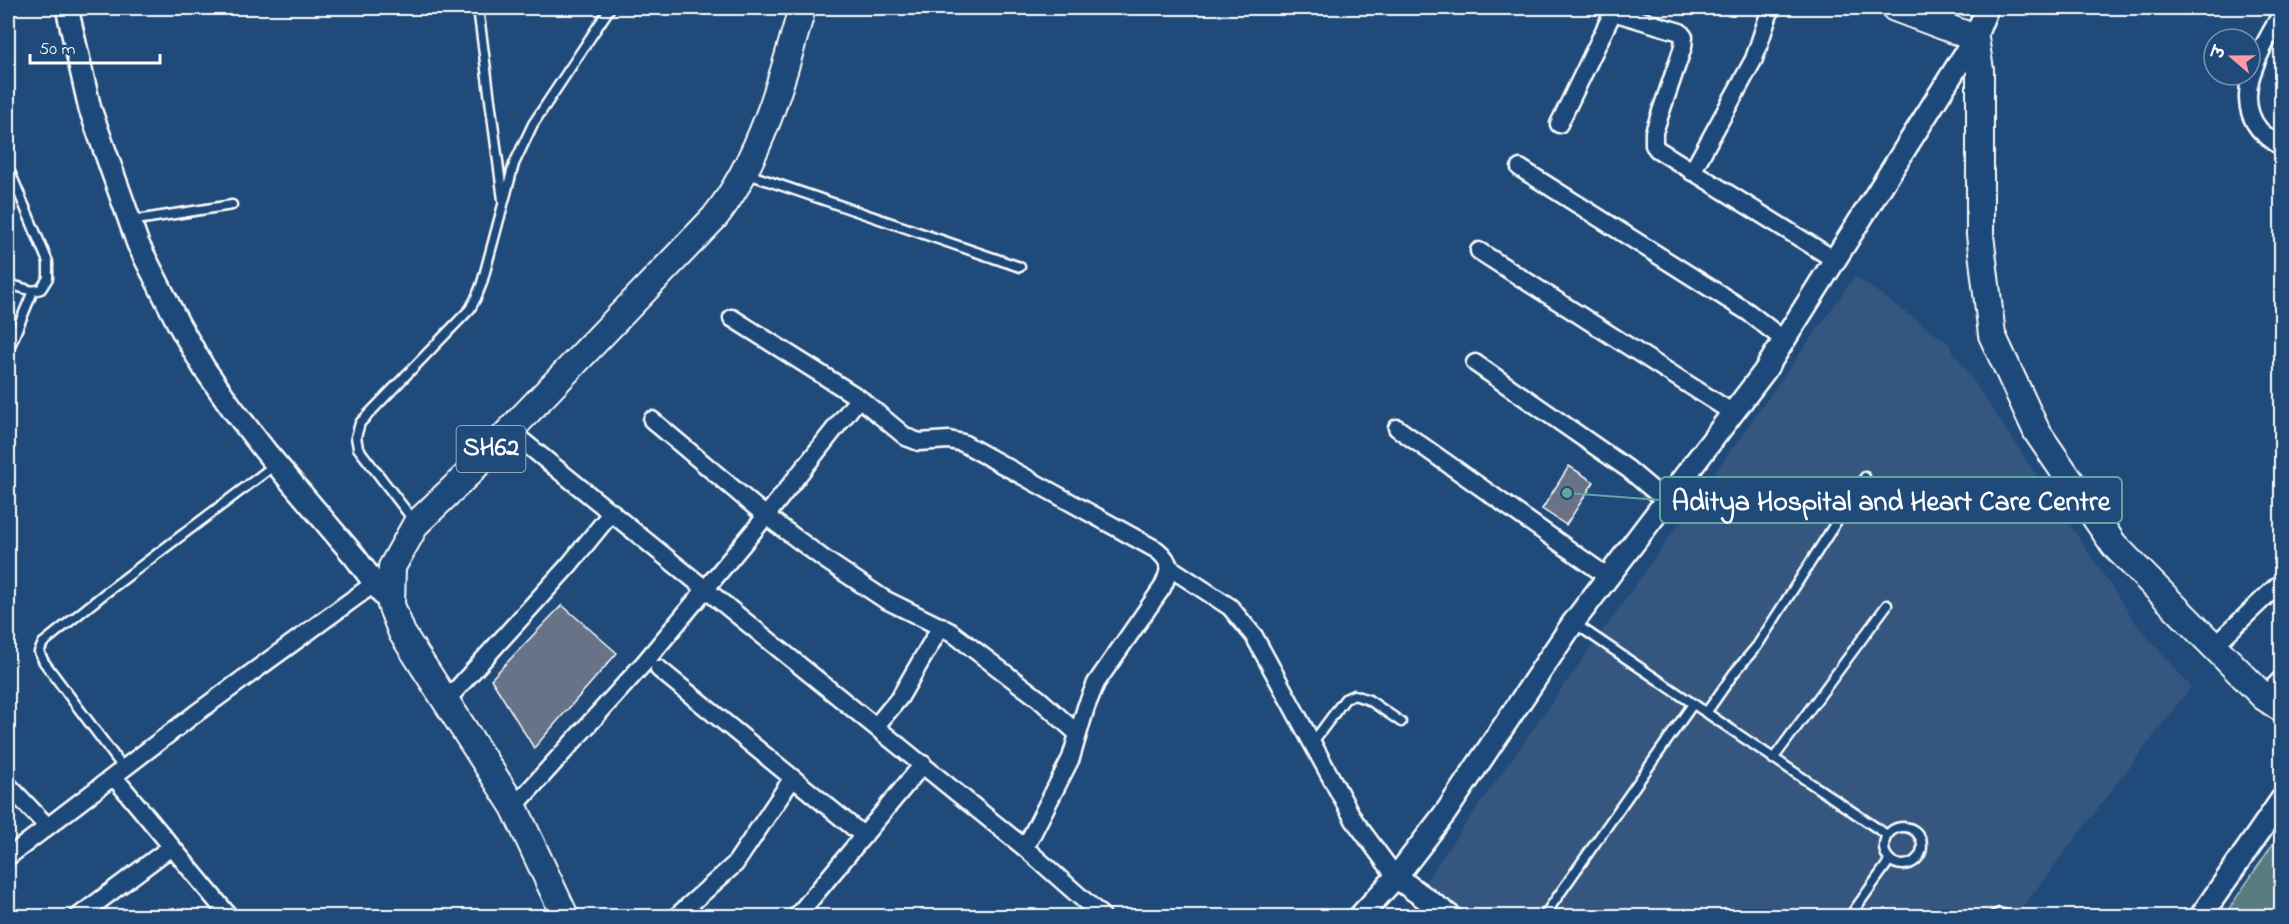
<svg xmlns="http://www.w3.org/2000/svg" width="2289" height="924" viewBox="0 0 2289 924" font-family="'Indie Flower','Playpen Sans Deva',sans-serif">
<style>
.built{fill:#35567e}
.green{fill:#567b81;stroke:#aabdc0;stroke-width:1.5}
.building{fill:#677387;stroke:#fff;stroke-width:1.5}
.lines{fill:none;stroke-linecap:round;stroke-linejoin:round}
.service-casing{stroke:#fff;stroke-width:13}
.minor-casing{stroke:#fff;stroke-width:21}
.tertiary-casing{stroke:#fff;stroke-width:26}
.primary-casing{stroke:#fff;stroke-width:30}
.service{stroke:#1f4a7a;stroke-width:8}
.minor{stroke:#1f4a7a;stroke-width:16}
.tertiary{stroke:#1f4a7a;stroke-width:21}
.primary{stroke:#1f4a7a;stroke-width:26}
.labels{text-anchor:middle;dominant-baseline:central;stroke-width:5;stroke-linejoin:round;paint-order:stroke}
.shield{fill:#1f4a7a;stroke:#bcc9d7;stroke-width:1.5}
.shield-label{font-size:26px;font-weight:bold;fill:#fff}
.leader{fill:none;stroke:#63a6a1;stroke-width:2}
.callout-dot{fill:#63a6a1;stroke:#1f4a7a;stroke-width:2}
.callout{fill:#1f4a7a;stroke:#63a6a1;stroke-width:2}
.callout-label{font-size:28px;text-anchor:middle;font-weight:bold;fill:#fff}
</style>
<rect width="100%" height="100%" fill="#1f4a7a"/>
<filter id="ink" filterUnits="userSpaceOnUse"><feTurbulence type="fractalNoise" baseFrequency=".0167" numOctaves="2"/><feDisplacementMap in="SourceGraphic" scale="12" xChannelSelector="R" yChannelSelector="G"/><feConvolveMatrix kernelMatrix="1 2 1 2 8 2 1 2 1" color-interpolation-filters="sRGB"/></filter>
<g filter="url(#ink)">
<path class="built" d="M1855,276L1948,343L2138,626L2191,687L2016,916H1461L1413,888L1425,881Z"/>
<path class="green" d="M2281,832V916H2224Z"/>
<path class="building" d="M1569,466L1594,482L1566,525L1542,509Z
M562,605L617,653L534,748L491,679Z"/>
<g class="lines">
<g class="service-casing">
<path id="service" d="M478,8L503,200
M8,167L48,262V278L41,289L33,291L8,284
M745,173L1020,267
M130,221L232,205
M8,351L33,291
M414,521L358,448L356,437L360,423L470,309L476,298L482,283L514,164L533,124L610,8
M1574,623L1887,835
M1706,713L1734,673L1757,646L1865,477
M1313,742L1345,699L1354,695L1369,700L1401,722
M1773,759L1887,605
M124,769L44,662L39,652L43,643L104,594L276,464
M1884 846a19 19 0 1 1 38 0a19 19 0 1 1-38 0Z
M1544,916L1693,704
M1850,916L1890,860
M1993,916L1999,913L2008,916"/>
</g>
<g class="minor-casing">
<path id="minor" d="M1613,12L1680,32L1684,37L1683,47L1654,132V145L1657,149L1835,260
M1559,124L1615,8
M2277,144C2272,140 2264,135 2259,129C2230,93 2265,45 2282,12
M1520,168L1748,312L1784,340
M1692,172L1754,59L1771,8
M1479,251L1733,413
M732,318L859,398L906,437L919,442L949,440L963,443L1157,550C1172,562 1171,570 1162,588L1096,683L1086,707L1071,758L1025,848
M1475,363L1628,469L1666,501
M652,420L766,516L824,559L884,599L951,632L1039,699L1078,734
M1397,428L1608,577
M509,430L1025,848L1102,916
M1169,567L1230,607L1254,636L1354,820L1396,877
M2214,646L2282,581
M659,669L864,836
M2264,697L2282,678
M445,702L569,565L612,512
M876,726L900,697L941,626
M114,777L229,916
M8,785L47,826
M514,807L645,662L766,516L859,398
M8,857L195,714L375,583
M79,916L171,847
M677,916L735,864L792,779
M797,916L923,764"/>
</g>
<g class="tertiary-casing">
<path id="tertiary" d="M67,8L90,109L138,244L178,323L204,368L232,408L266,452L355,557L391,605
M1396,877L1450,916
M1360,916L1396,877L1446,812L1573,623L1764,372L1975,38L1987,8
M2201,916L2282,799"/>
</g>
<g class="primary-casing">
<path id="primary" d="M1895,8L1975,38L1980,70V235L1992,335L2037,432L2114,545L2264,697L2282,709
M565,916L514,807L402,633L391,605L392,567L416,524L467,475L714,218C760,161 783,78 802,8"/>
</g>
<use href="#service" class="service"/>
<use href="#minor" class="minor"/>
<use href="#tertiary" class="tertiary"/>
<use href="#primary" class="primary"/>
</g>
</g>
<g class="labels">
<rect class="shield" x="456.5" y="426" width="69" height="46" rx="4.5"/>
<g class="shield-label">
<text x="491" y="449">SH62</text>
</g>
</g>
<path class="leader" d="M1567 493L1660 500"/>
<circle class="callout-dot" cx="1567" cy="493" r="6"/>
<rect class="callout" x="1660" y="477" width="462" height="46" rx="6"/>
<g class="callout-label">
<text x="1891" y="510">Aditya Hospital and Heart Care Centre</text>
</g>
<rect width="2289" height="924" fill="none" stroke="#1f4a7a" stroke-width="30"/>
<rect x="15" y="15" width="2259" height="894" fill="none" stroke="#fff" stroke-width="2" filter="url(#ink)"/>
<g transform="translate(2232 57) rotate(290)"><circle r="28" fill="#1f4a7a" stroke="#7992af" stroke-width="1.5"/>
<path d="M0-4.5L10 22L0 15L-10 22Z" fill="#ff9aa2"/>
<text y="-9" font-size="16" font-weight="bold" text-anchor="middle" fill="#ffffff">उ</text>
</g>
<path d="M30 54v9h130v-9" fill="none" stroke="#ffffff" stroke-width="3"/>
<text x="39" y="54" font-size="18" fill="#ffffff" stroke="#1f4a7a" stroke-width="4.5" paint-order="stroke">50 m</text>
</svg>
